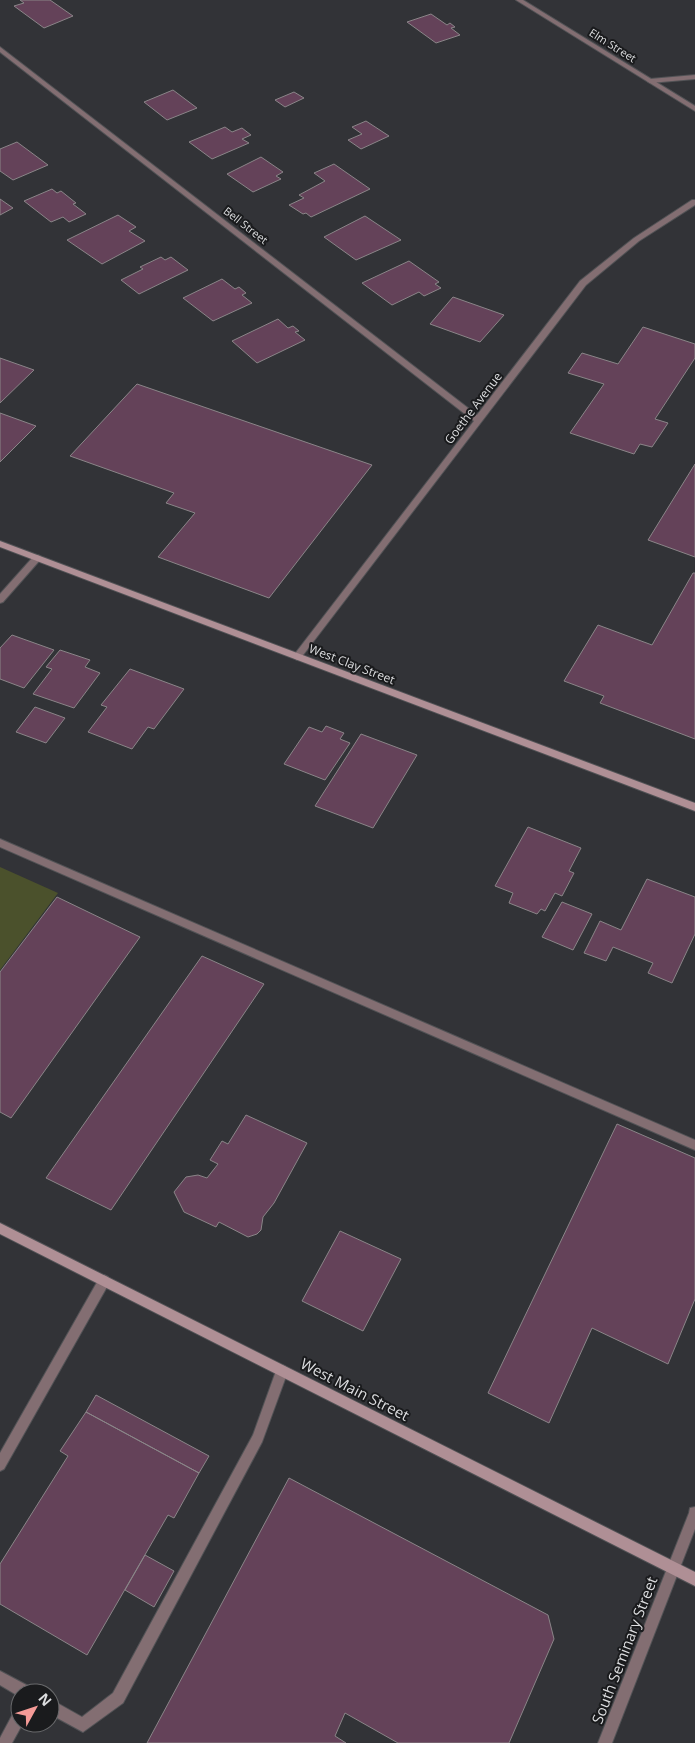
<svg xmlns="http://www.w3.org/2000/svg" width="695" height="1743" viewBox="0 0 695 1743" font-family="'Open Sans',sans-serif">
<style>
.green{fill:#4b512c}
.building{fill:#644259;stroke:#8a8588}
.lines{fill:none;stroke-linecap:round;stroke-linejoin:round}
.service-casing{stroke:#515255;stroke-width:2}
.minor-casing{stroke:#515255;stroke-width:2}
.secondary-casing{stroke:#515255;stroke-width:2}
.service{fill:#836e72;fill-rule:evenodd}
.minor{fill:#836e72;fill-rule:evenodd}
.secondary{fill:#af8f95;fill-rule:evenodd}
.labels{text-anchor:middle;dominant-baseline:central;stroke-width:4;stroke-linejoin:round;paint-order:stroke}
.far-street-label{font-size:11px;fill:#dcdddf;stroke:#1a1b1d}
.street-label{font-size:12px;fill:#dcdddf;stroke:#1a1b1d}
.near-street-label{font-size:15px;fill:#dcdddf;stroke:#1a1b1d}
</style>
<rect width="100%" height="100%" fill="#323337"/>
<path class="green" d="M0,867L58,893L0,970Z"/>
<path class="building" d="M20,0H50L73,16L44,28L14,6L24,3Z
M431,14L447,25L450,23L455,27L451,28L460,35L436,43L407,22Z
M173,90L197,108L167,120L144,102Z
M294,92L304,98L285,107L275,100Z
M366,121L389,136L361,149L348,140L362,134L352,127Z
M225,127L232,132L242,128L251,135L242,139L249,143L212,159L189,142Z
M17,142L48,165L13,180L0,171V149Z
M261,157L283,172L276,176L281,179L253,192L227,174Z
M334,164L370,189L311,217L306,213L303,214L289,205L304,198L299,195L325,181L314,173Z
M52,189L57,193L61,191L76,203L73,204L86,214L69,222L63,217L51,222L24,201Z
M0,199L13,208L0,215Z
M118,215L136,227L129,231L145,241L102,264L67,240Z
M365,216L401,240L356,260L324,237Z
M161,257L165,260L171,257L188,270L139,294L121,280L143,269L140,267Z
M409,261L439,282L435,284L441,288L424,296L419,292L392,305L362,283Z
M222,279L235,289L239,287L246,293L242,295L252,303L213,321L183,298Z
M453,297L504,315L480,342L430,324Z
M278,319L288,328L293,326L299,331L295,332L305,340L257,363L232,341Z
M643,327L695,344V358L655,419L668,423L652,447L640,444L634,454L570,433L604,384L568,373L582,353L618,364Z
M0,358L34,370L0,403Z
M137,384L372,465L269,598L158,557L195,513L166,503L174,493L70,456Z
M0,413L36,426L0,462Z
M695,464V557L648,540Z
M693,573H695V739L600,703L604,696L564,681L598,625L652,645Z
M12,635L54,650L24,688L0,679V648Z
M60,650L90,660L85,667L100,673L74,708L33,694L52,669L46,667Z
M130,669L184,689L154,729L148,727L132,749L88,732L107,707L101,705Z
M35,707L65,718L46,743L16,732Z
M326,726L344,733L340,739L350,743L325,780L284,764L309,727L322,732Z
M361,734L417,755L373,828L315,806Z
M528,827L581,848L569,871L574,873L562,896L555,893L545,911L541,909L537,914L509,903L513,893L495,886Z
M647,879L695,897V934L672,983L648,973L653,963L613,947L606,961L584,953L600,921L621,930Z
M57,897L140,937L11,1118L0,1112V972Z
M562,902L592,914L573,950L542,937Z
M202,956L264,984L111,1210L46,1178Z
M246,1115L307,1143L274,1203L263,1217L261,1230L257,1234L248,1237L219,1222L216,1227L184,1212L174,1192L186,1177L198,1175L207,1178L218,1164L210,1160L222,1141L228,1144Z
M617,1124L695,1158V1299L668,1364L592,1328L549,1423L488,1393Z
M340,1231L401,1259L363,1331L302,1301Z
M96,1395L209,1456L199,1473L86,1412Z
M86,1412L199,1473L174,1518L168,1515L87,1655L0,1604V1564L68,1456L60,1451Z
M289,1478L548,1615L554,1639L509,1743H398L345,1713L335,1736L346,1743H147Z
M145,1555L174,1571L154,1607L125,1590Z"/>
<g class="lines">
<g class="service-casing">
<path id="service" d="M695,75V79L650,83L647,81L650,79Z
M37,555L40,556L41,558L40,560L3,602L0,603V594L34,556Z
M0,839L695,1140V1150L0,847Z
M104,1275L108,1277L110,1281L108,1285L4,1469L0,1471V1453L100,1277Z
M282,1365L286,1367L288,1371L262,1442L123,1703L83,1732L50,1714V1699L82,1717L113,1693L253,1435L276,1371L278,1367Z
M0,1671L32,1688L34,1693H20V1697L0,1685Z
M20,1708V1723H23L12,1743H0V1738L15,1710Z"/>
</g>
<g class="minor-casing">
<path id="minor" d="M516,0H523L695,106V111Z
M0,47L477,415L580,281L634,238L692,200H695V205L639,241L586,285L300,659L297,660L292,657L294,655L474,421L0,52Z
M695,1507V1529L612,1743H598L689,1513L690,1508Z"/>
</g>
<g class="secondary-casing">
<path id="secondary" d="M0,541L695,803V811L0,547Z
M0,1223L695,1572V1586L0,1234Z"/>
</g>
<use href="#service" class="service"/>
<use href="#minor" class="minor"/>
<use href="#secondary" class="secondary"/>
</g>
<g class="labels">
<g class="far-street-label">
<text transform="translate(613 45) rotate(32)">Elm Street</text>
<text transform="translate(246 225) rotate(38)">Bell Street</text>
</g>
<g class="street-label">
<text transform="translate(473 408) rotate(-53)">Goethe Avenue</text>
<text transform="translate(352 664) rotate(21)">West Clay Street</text>
</g>
<g class="near-street-label">
<text transform="translate(355 1389) rotate(27)">West Main Street</text>
<text transform="translate(624 1650) rotate(-69)">South Seminary Street</text>
</g>
</g>
<g transform="translate(35 1708) rotate(50)"><circle r="24" fill="#1a1b1d" stroke="#68696b"/>
<path d="M0-4L9 19L0 12L-9 19Z" fill="#f59b97"/>
<text y="-8" font-size="14" font-weight="bold" text-anchor="middle" fill="#dcdddf">N</text>
</g>
</svg>
